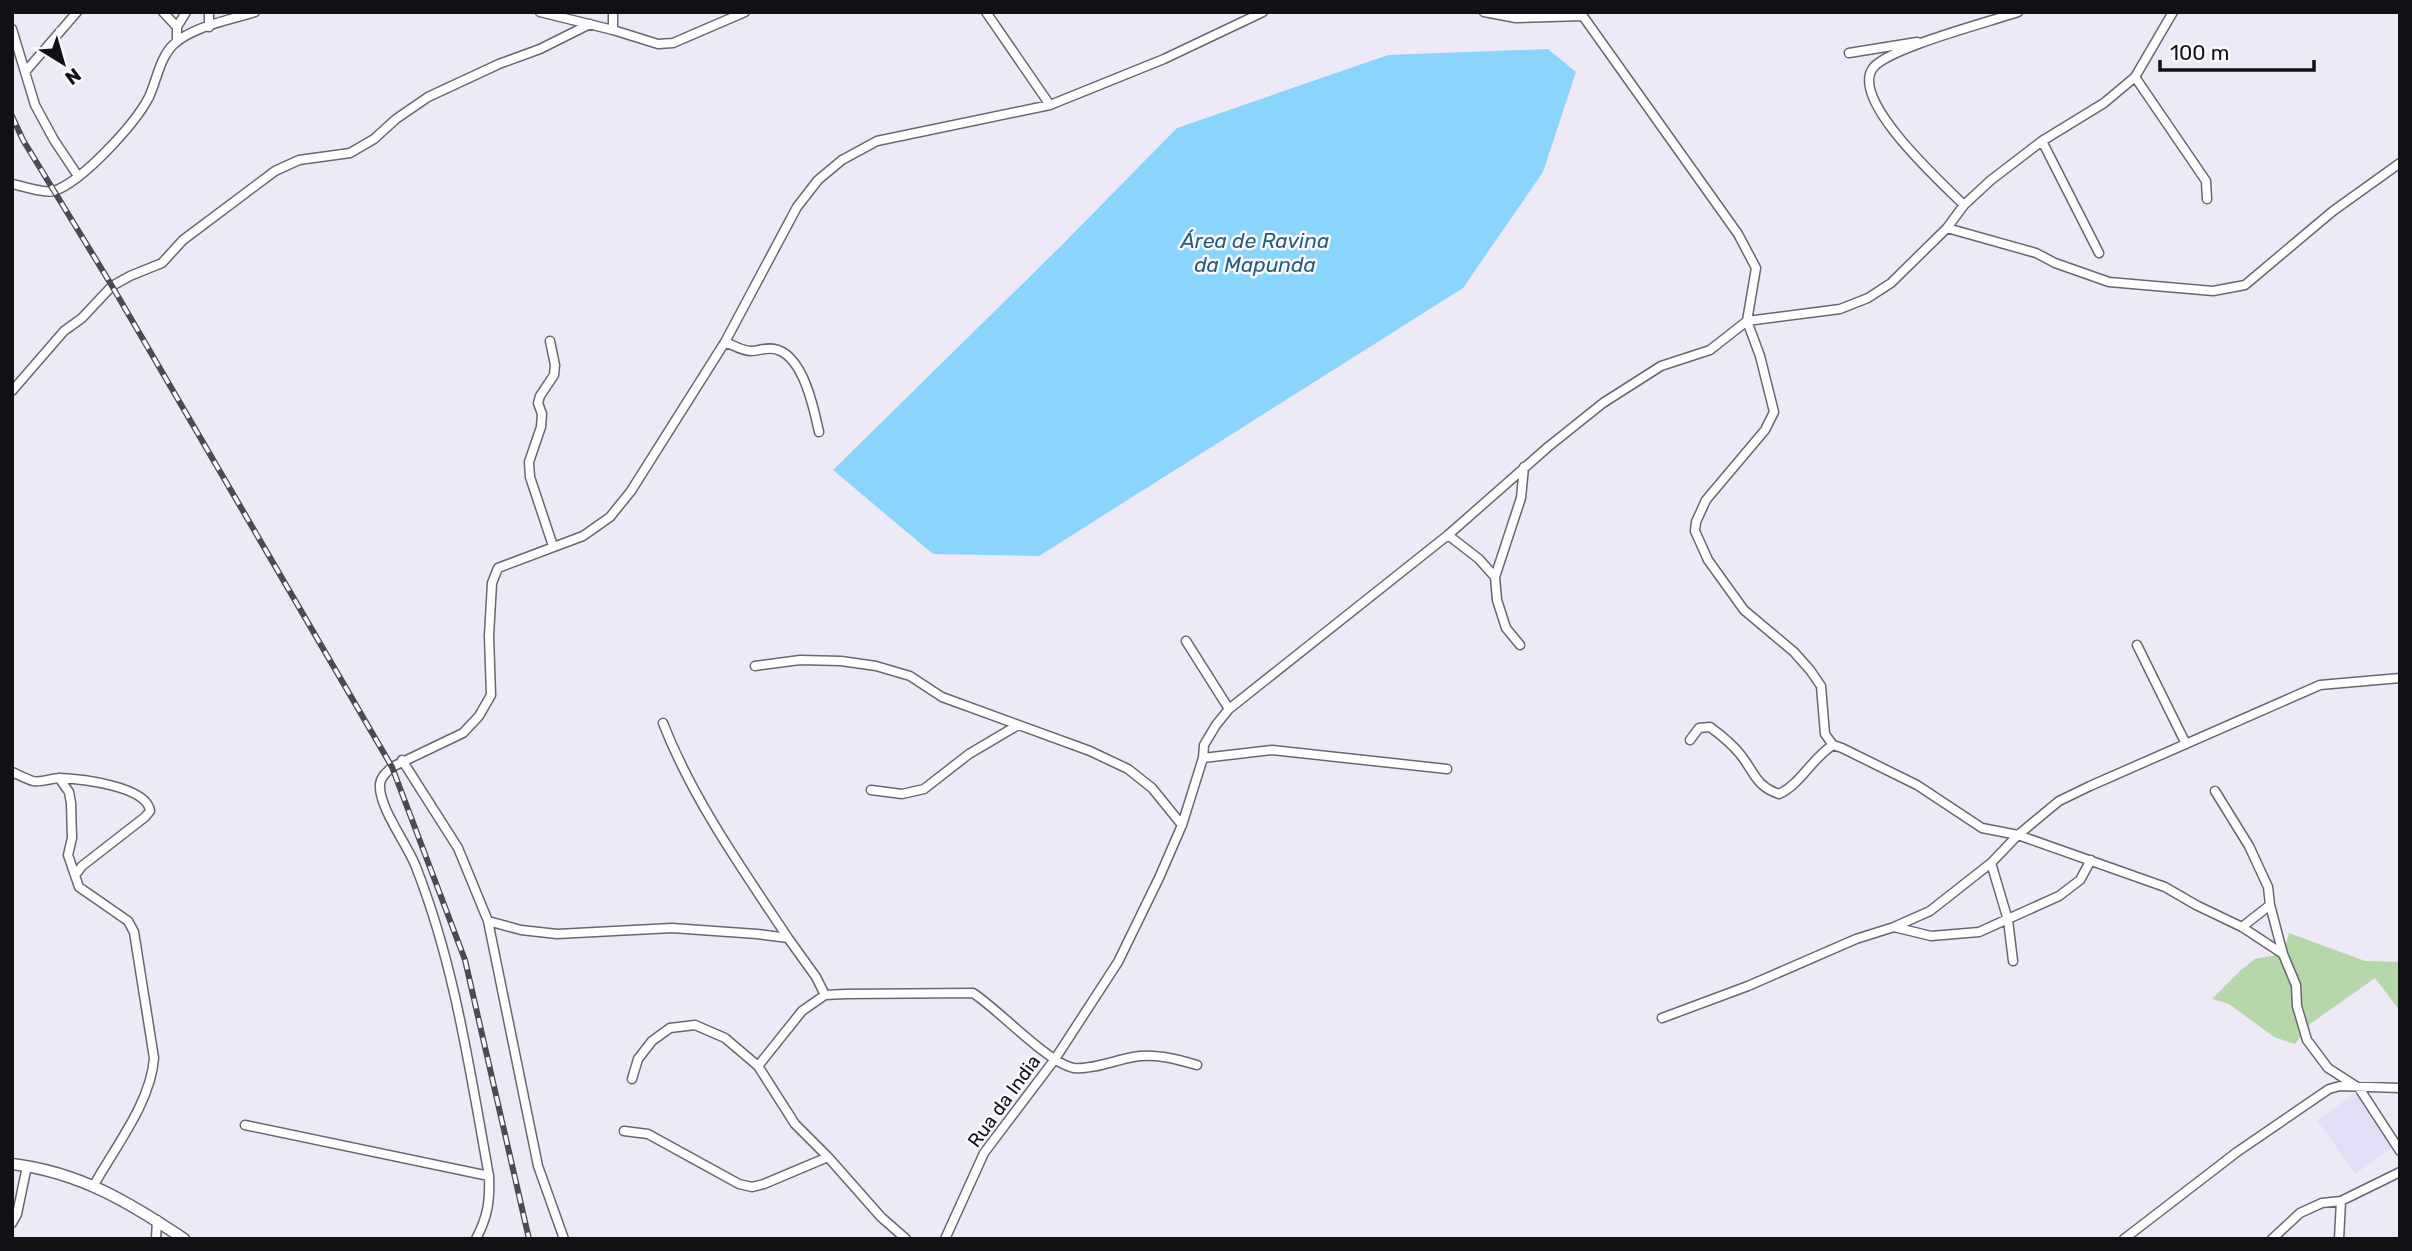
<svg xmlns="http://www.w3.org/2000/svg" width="2412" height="1251" viewBox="0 0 2412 1251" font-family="Rubik,sans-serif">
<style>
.education{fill:#e1dff5}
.green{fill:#b5d7aa}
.water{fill:#89d5fd}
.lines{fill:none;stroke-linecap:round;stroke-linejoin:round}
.minor-casing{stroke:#6a6572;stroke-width:11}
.tertiary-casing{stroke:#6a6572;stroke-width:13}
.minor{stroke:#fff;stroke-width:8}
.tertiary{stroke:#fff;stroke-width:10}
.rail-casing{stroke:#4c4a51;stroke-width:6}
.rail{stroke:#faf8fe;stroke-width:3.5;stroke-dasharray:10;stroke-linecap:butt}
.labels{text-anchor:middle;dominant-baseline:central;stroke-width:5;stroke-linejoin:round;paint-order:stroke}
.street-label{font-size:19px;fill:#121015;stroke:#faf8fe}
.water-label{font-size:21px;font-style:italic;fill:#245e7a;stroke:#faf8fe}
</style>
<rect width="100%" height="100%" fill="#eee9f7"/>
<path class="education" d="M2359,1091L2396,1145L2355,1174L2317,1120Z"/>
<path class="green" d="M2289,933L2365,961L2400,962V1011L2375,978L2310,1024L2295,1044L2274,1037L2229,1004L2212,999L2241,970L2255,959L2283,954Z"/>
<path class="water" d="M1548,49L1576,72L1543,172L1463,288L1039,556L933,554L833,470L1061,246L1177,128L1388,55Z"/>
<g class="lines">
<g class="minor-casing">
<path id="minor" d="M163,12L177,27
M209,12V27
M540,12L613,30L658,44L673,43L745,12
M986,12L1050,105
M1484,12L1516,18L1583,16
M1580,12L1738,234L1756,268L1747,321L1760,356L1774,412L1765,430L1706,500L1696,522L1695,531L1708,560L1744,610L1794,652L1810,670L1821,686L1825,734L1833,745
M12,29L35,105L54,140L78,176
M613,30V12
M177,41V27L186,12
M1849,53L1917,42
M25,72L77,12
M2135,77L2206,181L2207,199
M2042,141L2099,253
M12,184C22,186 47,194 54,191C83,181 135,124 149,97C157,79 160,57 174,44C194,26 230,20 255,12
M1964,205C1943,184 1849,100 1873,68C1888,48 1989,22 2018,12
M1947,228L2036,253L2055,263L2109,282L2213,291L2245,285L2333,211L2400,163
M550,341L555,365L554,375L540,396L538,403L542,414L541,427L529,462L530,477L553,546
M725,342C733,345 742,351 751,351C760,351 769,346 778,350C804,359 814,409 819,432
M12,391L64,331L82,318L112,286L130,276L162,263L183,240L275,171L299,160L350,153L374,139L396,119L428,97L499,64L540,49L590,24
M1448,535L1479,559L1495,577
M1186,641L1229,709
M1520,645L1506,628L1497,600L1495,577L1521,498L1524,467
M2137,645L2186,744
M755,666L800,660L841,661L876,666L910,676L942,697L1090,751L1128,769L1152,788L1182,825
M663,723C693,800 743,870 788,938
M1690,740L1699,728L1710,727C1721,735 1731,743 1740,754C1754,771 1755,786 1779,794C1801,784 1812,758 1833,745L1842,748L1917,785L1982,828L2018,835L2165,887L2196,905L2242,927L2283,954L2296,985L2297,1006L2307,1040L2328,1068L2359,1088L2400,1151
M1203,758L1272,750L1447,769
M402,760L458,848L488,921L538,1166L564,1239
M12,772C19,775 26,779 33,781C41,783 52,778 60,778C81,779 147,786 150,811L145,817L82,866L76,874
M59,778L69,792L71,803L72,838L68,855L79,887L128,921L134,932L154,1058C151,1102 115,1147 94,1185
M871,790L902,794L924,789L969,754L1018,725
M2215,791L2249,846L2268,887L2270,905L2283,954
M1991,863L2008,920L2013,961
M488,921L521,930L557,934L672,928L757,934L788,938L816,977L825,995
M1894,927L1931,936L1979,932L2059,896L2080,880L2091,860
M2242,927L2270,905
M1662,1018L1748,986L1856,939L1894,927L1930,911L1991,863L2018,835L2059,801L2090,786L2320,685L2400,678
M758,1066L802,1011L825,995L845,994L973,993C998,1009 1049,1064 1074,1068C1091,1070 1116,1060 1133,1057C1155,1053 1176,1059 1197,1065
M632,1079L638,1059L652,1041L670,1028L695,1025L725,1038L758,1066L795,1124L828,1157L881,1217L906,1239
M245,1125L489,1176
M624,1131L648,1134L739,1184L752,1187L764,1184L828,1157
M12,1223L17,1214L27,1166
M156,1239L157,1220
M476,1239C488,1216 490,1201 489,1176C470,1072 455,966 416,867C408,845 378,807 380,784C381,776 387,772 392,767L463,733L479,716L491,695L489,636L492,583L498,568L583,536L610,517L631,491L725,342L797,207L818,180L842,160L877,141L1050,105L1164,59L1263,12
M945,1239L984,1153L1055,1059L1118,962L1159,878L1182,825L1203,758L1204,745L1216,725L1229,709L1448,535L1548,447L1603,403L1661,366L1710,350L1747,321L1840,309L1868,298L1891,283L1947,228L1964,205L1991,180L2042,141L2104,103L2135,77L2173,12
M2124,1239L2237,1152L2329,1089L2340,1086L2400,1088
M2272,1239L2300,1213L2322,1203L2341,1201L2400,1172
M2339,1239L2341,1201"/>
</g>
<g class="tertiary-casing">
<path id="tertiary" d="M12,1164C79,1172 129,1202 184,1239"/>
</g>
<use href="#minor" class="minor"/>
<use href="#tertiary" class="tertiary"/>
<g class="rail-casing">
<path id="rail" d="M12,116L23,140L112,286L392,767L465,960L529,1239"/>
</g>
<use href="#rail" class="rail"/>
</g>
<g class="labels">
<g class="street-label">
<text transform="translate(1004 1101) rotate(-54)">Rua da India</text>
</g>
<g class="water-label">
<text x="1255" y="240">Área de Ravina<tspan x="1255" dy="24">da Mapunda</tspan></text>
</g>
</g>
<rect width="2412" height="1251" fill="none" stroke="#121015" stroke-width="28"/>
<g transform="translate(63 63) rotate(143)" stroke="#faf8fe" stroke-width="5" paint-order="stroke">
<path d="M0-5L12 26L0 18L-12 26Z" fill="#121015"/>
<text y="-10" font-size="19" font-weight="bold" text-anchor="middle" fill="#121015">N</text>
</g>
<path d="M2160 60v10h154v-10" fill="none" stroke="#121015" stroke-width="3.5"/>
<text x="2170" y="60" font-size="21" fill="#121015" stroke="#faf8fe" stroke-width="5" paint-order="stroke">100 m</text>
</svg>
